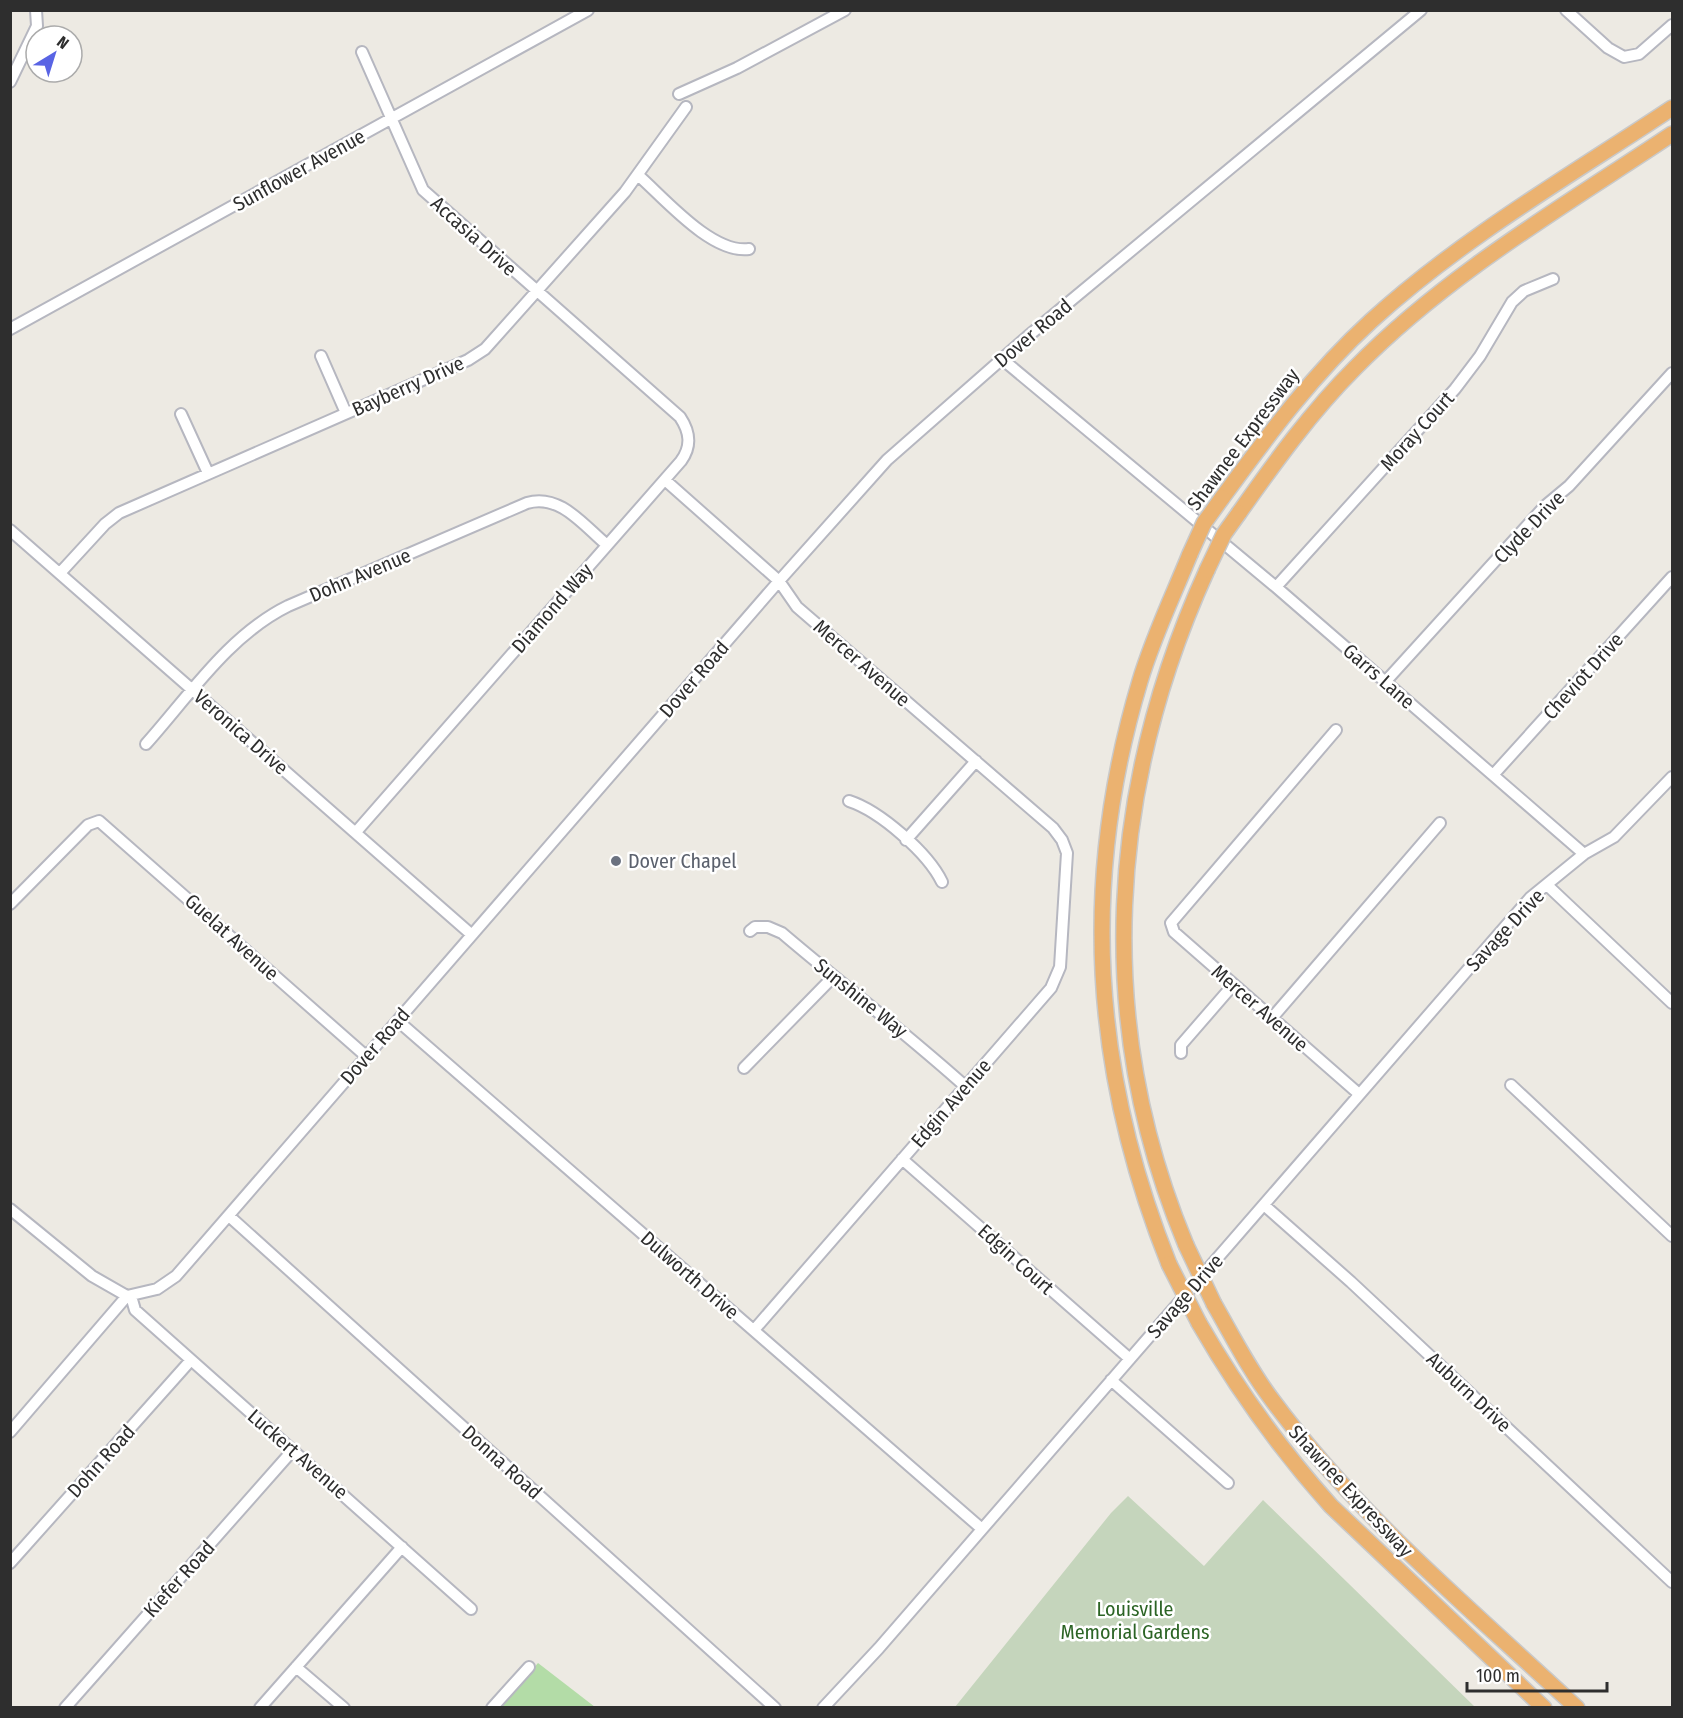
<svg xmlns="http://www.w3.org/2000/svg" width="1683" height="1718" viewBox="0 0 1683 1718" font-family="'Fira Sans Condensed',sans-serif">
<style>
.green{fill:#b3dca7}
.cemetery{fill:#c5d5bc}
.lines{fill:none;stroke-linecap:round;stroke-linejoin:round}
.minor-casing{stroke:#b6b7c0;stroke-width:14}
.highway-casing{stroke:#c9c9c9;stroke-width:18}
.minor{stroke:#fff;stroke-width:10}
.highway{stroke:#ebb270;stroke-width:15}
.highway-bridge-casing{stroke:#c9c9c9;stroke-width:18;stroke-linecap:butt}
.highway-bridge{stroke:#ebb270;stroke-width:15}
.worship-dot{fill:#6b7280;stroke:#fff;stroke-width:2}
.labels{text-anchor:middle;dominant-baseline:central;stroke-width:5;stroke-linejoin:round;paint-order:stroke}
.street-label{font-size:20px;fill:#2e2e2e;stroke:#fff}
.worship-label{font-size:20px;fill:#5b616d;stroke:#fff;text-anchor:start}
.park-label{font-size:20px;fill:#2c6425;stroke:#fff}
</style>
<rect width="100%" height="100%" fill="#edeae3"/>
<path class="green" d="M538,1663L595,1707L498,1708Z"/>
<path class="cemetery" d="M1128,1496L1204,1566L1263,1500L1475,1707H955L1111,1513Z"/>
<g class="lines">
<g class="minor-casing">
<path id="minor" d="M1566,10L1608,48L1624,57L1639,54L1672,25
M10,82L37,26L36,10
M679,94L737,68L845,10
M639,176C665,199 712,254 749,249
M10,329L588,10
M321,356L346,413
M1002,359L1276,587L1584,854
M181,414L208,473
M665,480L779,581L797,607L1053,828L1062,840L1067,853L1060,967L1051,988L754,1330
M10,530L472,935
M60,573L105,524L119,513L468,360L485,349L625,192L686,107
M1276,587L1455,389L1480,356L1512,302L1524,291L1553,279
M1386,681L1545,506L1569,486L1672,373
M1336,730L1171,923L1174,932L1359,1094
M146,744C189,696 229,635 288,606L527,503C560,493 584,526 607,545
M1494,774L1672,577
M849,801C880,811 928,853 942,882
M356,832L681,461C692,446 690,432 680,417L423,190L362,52
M906,840L976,761
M1547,885L1672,1003
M10,904L88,825L99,821L367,1057
M750,931L755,927H768L782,933C843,985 906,1033 966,1087
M1272,1018L1440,823
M398,1021L982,1529
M1181,1053V1045L1233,985
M744,1068L833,977
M1511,1085L1672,1236
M902,1159L1130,1359
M1264,1205L1351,1282L1672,1582
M10,1209L92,1276L127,1296L157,1289L176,1276L779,581L887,460L1027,337L1421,10
M229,1216L775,1708
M131,1296L135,1310L471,1609
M1111,1380L1228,1483
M10,1432L127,1296
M10,1563L191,1360
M296,1667L344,1708
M65,1708L293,1450
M260,1708L402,1547
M492,1708L529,1667
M823,1708L879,1648L1530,898L1584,854L1614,837L1672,777"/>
</g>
<g class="highway-casing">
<path id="highway" d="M1222,498C1268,435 1314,373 1371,321C1462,238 1571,175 1672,108
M1239,513C1275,462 1311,412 1355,368C1447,274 1564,206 1672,134
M1186,1245C1093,1022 1108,788 1207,570
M1169,1264C1092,1071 1080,881 1140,681C1153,637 1173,596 1190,554
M1214,1304C1233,1337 1250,1371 1273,1401C1359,1517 1472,1610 1577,1708
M1199,1323C1237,1389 1280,1449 1331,1506L1544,1708"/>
</g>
<use href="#minor" class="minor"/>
<use href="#highway" class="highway"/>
<g class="highway-bridge-casing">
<path id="highway-bridge" d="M1190,554L1204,523L1222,498
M1207,570L1224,534L1239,513
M1186,1245L1214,1304
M1169,1264L1199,1323"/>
</g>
<use href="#highway-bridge" class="highway-bridge"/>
</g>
<circle class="worship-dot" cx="616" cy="861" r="6"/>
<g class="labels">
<g class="street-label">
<text transform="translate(299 170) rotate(-29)">Sunflower Avenue</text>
<text transform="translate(474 236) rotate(42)">Accasia Drive</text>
<text transform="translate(1033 333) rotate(-40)">Dover Road</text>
<text transform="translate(408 386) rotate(-24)">Bayberry Drive</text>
<text transform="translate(1417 431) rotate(-48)">Moray Court</text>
<text transform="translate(1243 439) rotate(-53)">Shawnee Expressway</text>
<text transform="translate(1529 527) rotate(-46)">Clyde Drive</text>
<text transform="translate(360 575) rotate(-23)">Dohn Avenue</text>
<text transform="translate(552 608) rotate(-49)">Diamond Way</text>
<text transform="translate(862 663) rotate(41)">Mercer Avenue</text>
<text transform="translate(1379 676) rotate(41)">Garrs Lane</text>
<text transform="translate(1583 676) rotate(-48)">Cheviot Drive</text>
<text transform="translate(694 679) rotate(-49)">Dover Road</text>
<text transform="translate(241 732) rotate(41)">Veronica Drive</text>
<text transform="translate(1505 930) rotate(-47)">Savage Drive</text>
<text transform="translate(232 937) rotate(42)">Guelat Avenue</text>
<text transform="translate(861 998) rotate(39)">Sunshine Way</text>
<text transform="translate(1260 1008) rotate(41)">Mercer Avenue</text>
<text transform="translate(375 1046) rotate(-49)">Dover Road</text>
<text transform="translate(951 1103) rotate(-49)">Edgin Avenue</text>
<text transform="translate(1016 1259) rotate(42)">Edgin Court</text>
<text transform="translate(690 1275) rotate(41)">Dulworth Drive</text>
<text transform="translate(1185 1296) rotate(-49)">Savage Drive</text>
<text transform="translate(1469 1392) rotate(43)">Auburn Drive</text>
<text transform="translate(298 1454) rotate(41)">Luckert Avenue</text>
<text transform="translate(101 1461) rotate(-48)">Dohn Road</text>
<text transform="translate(502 1462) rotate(42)">Donna Road</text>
<text transform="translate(1351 1491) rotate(47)">Shawnee Expressway</text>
<text transform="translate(179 1579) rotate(-48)">Kiefer Road</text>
</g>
<g class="worship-label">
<text x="628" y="861">Dover Chapel</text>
</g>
<g class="park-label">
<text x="1135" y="1609">Louisville<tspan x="1135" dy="23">Memorial Gardens</tspan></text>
</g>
</g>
<rect width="1683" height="1718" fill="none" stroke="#2e2e2e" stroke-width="24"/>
<g transform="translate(54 54) rotate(38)"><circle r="28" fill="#ffffff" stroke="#ababab" stroke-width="1.5"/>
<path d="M0-4.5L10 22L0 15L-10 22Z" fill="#5964e4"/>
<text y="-9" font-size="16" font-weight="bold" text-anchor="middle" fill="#2e2e2e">N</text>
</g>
<path d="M1467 1682v9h140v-9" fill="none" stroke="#2e2e2e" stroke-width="3"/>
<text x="1476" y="1682" font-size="18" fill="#2e2e2e" stroke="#ffffff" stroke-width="4.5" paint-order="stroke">100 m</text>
</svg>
